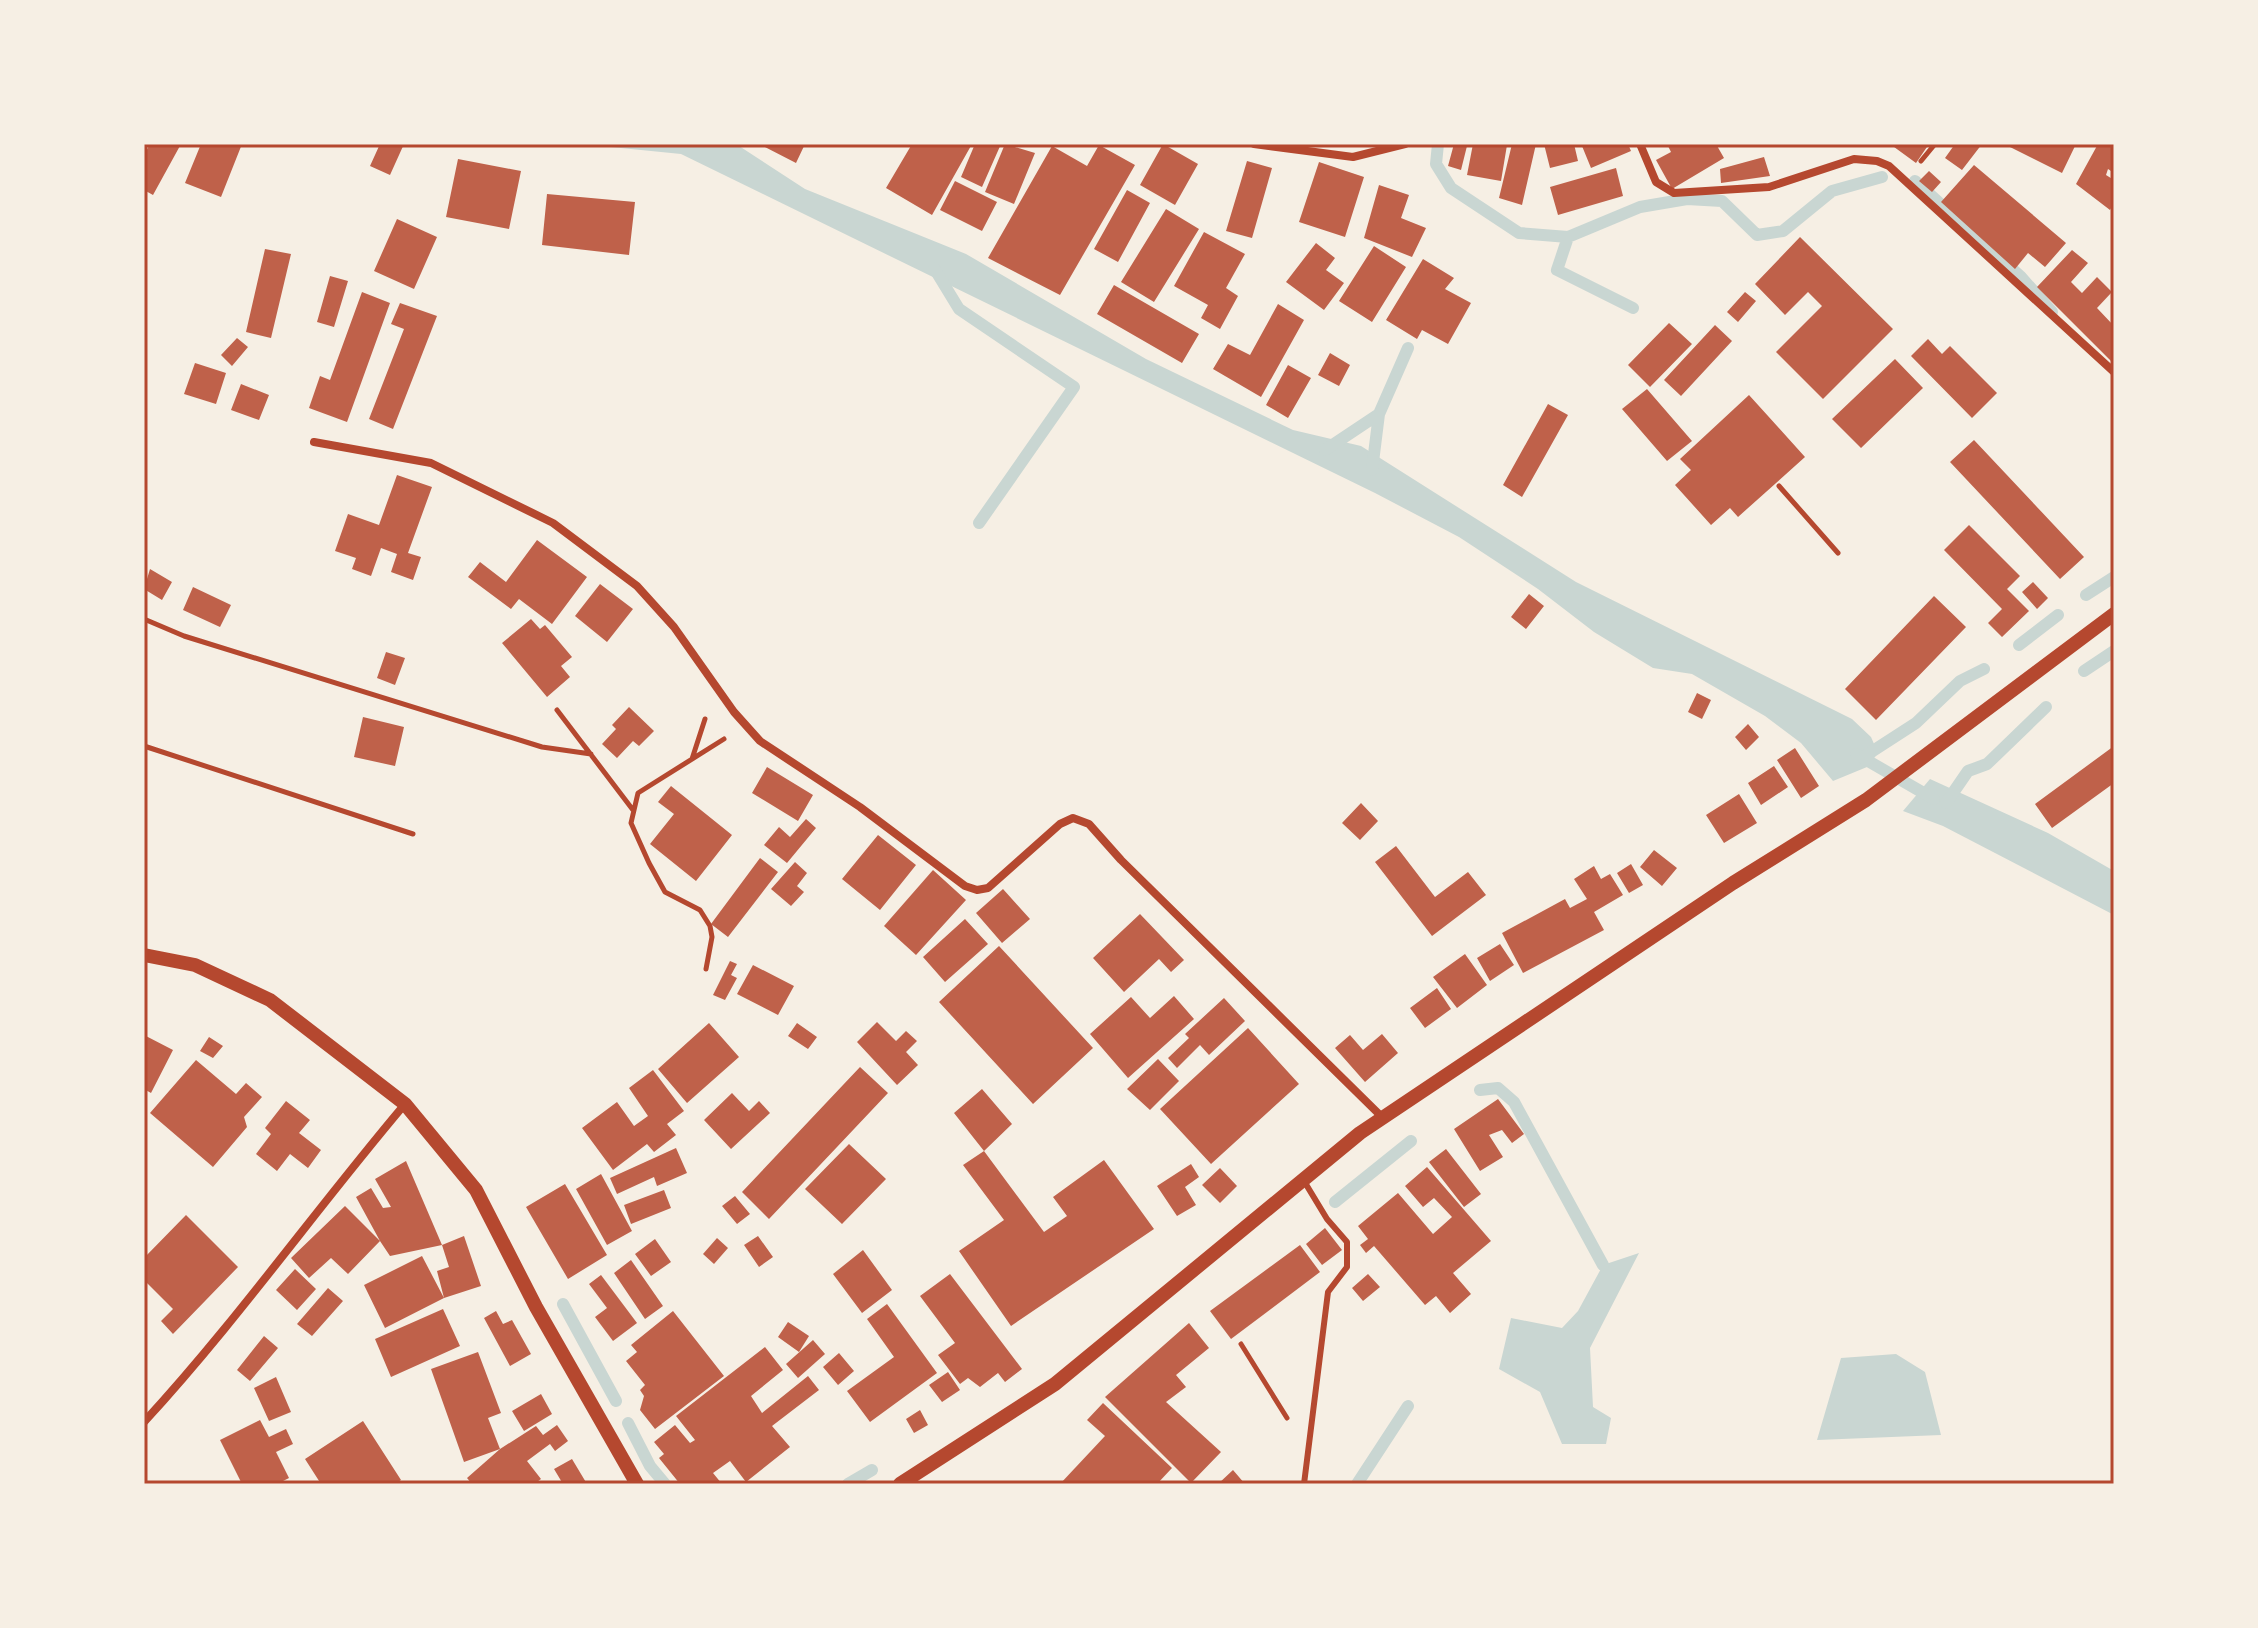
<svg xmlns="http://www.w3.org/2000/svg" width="2258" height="1628" viewBox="0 0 2258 1628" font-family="'PT Sans',sans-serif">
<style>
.water{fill:#c9d6d2}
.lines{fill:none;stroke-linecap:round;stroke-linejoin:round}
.stream{stroke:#c9d6d2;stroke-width:12}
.building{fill:#bf614a}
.path{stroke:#b5482f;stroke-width:5}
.service{stroke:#b5482f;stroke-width:6}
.minor{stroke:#b5482f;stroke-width:8}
.tertiary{stroke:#b5482f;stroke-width:14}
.neatline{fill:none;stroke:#b5482f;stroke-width:3}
</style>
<rect width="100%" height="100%" fill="#f6efe4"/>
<path class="water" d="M581,144H736L805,189L966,254L1146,359L1293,430L1361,446L1576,582L1852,719L1871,737L1878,753L1867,767L1833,781L1801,743L1765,716L1692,674L1653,668L1594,632L1538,589L1459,537L1375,493L681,154Z
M1930,779L2048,833L2114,871V915L1943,826L1903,811Z
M1639,1253L1590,1348L1593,1407L1611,1418L1606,1444H1562L1540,1392L1499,1369L1511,1318L1562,1328L1578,1311L1603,1265Z
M1896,1354L1925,1372L1941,1435L1817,1440L1841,1358Z"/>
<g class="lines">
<path class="stream" d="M1438,144L1436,164L1451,188L1519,233L1568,237L1640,207L1687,199L1722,201L1757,235L1783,231L1832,191L1882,177
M1915,181L2021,277L2052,312
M1568,237L1557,270L1633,308
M934,268L959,309L1074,387L979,523
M1325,450L1379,414
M1372,470L1379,414L1408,348
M2086,595L2114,577
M2019,645L2058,615
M2084,671L2114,651
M1856,754L1934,799
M1865,756L1916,723L1960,681L1984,669
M1946,803L1968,771L1987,764L2046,707
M1480,1090L1498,1088L1514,1102L1603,1265
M1335,1202L1411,1141
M563,1304L616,1401
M628,1423L650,1466L665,1484
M848,1484L872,1470
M1357,1484L1408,1406"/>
</g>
<path class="building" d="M150,144H181L153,195L144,190V155Z
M201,144H242L221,197L185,183Z
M380,144H404L390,175L370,166Z
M759,144H805L796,163Z
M912,144H972L932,215L886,188Z
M975,144H1001L982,187L961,177Z
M1005,144L1035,153L1014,204L985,192Z
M1163,144L1198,164L1175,205L1140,185Z
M1454,144L1467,146L1461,170L1448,166Z
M1473,144L1507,145L1501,181L1467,175Z
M1512,144H1536L1522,205L1499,198Z
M1544,144H1574L1578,161L1550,168Z
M1586,144H1628L1631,151L1591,168L1582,146Z
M1667,144H1716L1724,158L1672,189L1656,160L1671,152Z
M1890,144H1929L1916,163Z
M1955,144H1982L1962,170L1945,158Z
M2004,144H2076L2062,173Z
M2098,144H2114V173L2108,169L2106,175L2114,180V203L2110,210L2076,184Z
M1099,145L1135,165L1060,295L988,258L1052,146L1087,166Z
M1764,157L1770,176L1721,183L1720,169Z
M458,159L521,171L509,229L446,217Z
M1247,161L1272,168L1252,238L1226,231Z
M1319,162L1364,177L1345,237L1299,222Z
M1974,165L2066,243L2045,267L2028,253L2015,269L1941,202Z
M1616,168L1623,196L1558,215L1550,187Z
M1929,171L1941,182L1932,192L1919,181Z
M955,181L997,202L982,231L940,210Z
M1379,185L1409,195L1401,218L1426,228L1412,257L1364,238Z
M1127,190L1150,203L1118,262L1094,249Z
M547,194L635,202L629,255L542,245Z
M1166,209L1199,229L1154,302L1121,282Z
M397,219L437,237L414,289L374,271Z
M1204,232L1245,254L1226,288L1238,296L1220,329L1201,318L1208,305L1174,286Z
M1800,237L1893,329L1823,399L1776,352L1822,306L1808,292L1785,315L1755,284Z
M1316,243L1335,258L1326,270L1344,283L1324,310L1286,282Z
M1374,246L1406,267L1372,322L1339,301Z
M265,249L291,254L271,338L246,332Z
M2072,250L2088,263L2071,282L2082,293L2097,277L2112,292L2097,308L2114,326V364L2037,287Z
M1423,259L1454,278L1445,289L1471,303L1448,344L1422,330L1417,339L1386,320Z
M330,276L348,281L334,327L317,322Z
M1114,285L1199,334L1182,363L1097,314Z
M362,292L390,303L347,422L309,408L320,376L330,380Z
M1745,292L1756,301L1738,322L1727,312Z
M400,303L437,316L393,429L369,419L404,329L391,324Z
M1278,304L1304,320L1261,397L1213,369L1228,344L1250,355Z
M1669,323L1692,344L1650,387L1628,365Z
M1715,325L1732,341L1681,396L1664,380Z
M237,338L248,347L232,366L221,355Z
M1928,339L1942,354L1950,346L1997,393L1972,418L1911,356Z
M1330,353L1350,365L1339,386L1318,375Z
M1895,359L1923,388L1861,448L1832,419Z
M195,363L226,373L216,404L184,394Z
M1288,365L1311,378L1288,418L1266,405Z
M241,384L269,395L259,420L231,410Z
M1647,389L1692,441L1667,461L1622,409Z
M1749,395L1805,457L1738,517L1730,508L1711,525L1675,485L1691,470L1680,459Z
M1548,404L1568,415L1522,497L1503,485Z
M1974,440L2084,557L2060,579L1950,462Z
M397,475L432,487L408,553L421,557L413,580L391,572L397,554L381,548L371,576L352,569L356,558L335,551L348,514L379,525Z
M1969,525L2020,576L2007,589L2029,611L2002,637L1988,623L2002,609L1944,550Z
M537,540L587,577L552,624L519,599L511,609L468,577L480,562L506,582Z
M150,569L172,582L162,600L144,589Z
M2033,582L2048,598L2037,609L2022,592Z
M600,584L633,609L607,642L575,616Z
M193,587L231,605L220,627L183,610Z
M1529,594L1544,606L1526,629L1511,617Z
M1934,596L1966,627L1876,720L1845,689Z
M531,619L540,629L545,625L572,657L561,666L570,677L547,697L502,643Z
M386,652L405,658L395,685L377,678Z
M1697,693L1711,700L1702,719L1688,712Z
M629,707L654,731L639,746L633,741L617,758L602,744L616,729L612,725Z
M363,717L404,727L395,766L354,757Z
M1748,724L1759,737L1746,750L1735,737Z
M2114,746V783L2052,828L2035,804Z
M1795,748L1819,786L1801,798L1777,760Z
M1774,766L1788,787L1761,805L1748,783Z
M767,767L813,795L798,821L752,793Z
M671,786L732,835L696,881L650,844L674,814L658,802Z
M1739,794L1757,823L1724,843L1706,815Z
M1361,803L1378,821L1360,840L1342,823Z
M806,819L816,828L787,863L764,845L779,827L790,837Z
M878,835L916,865L880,910L842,879Z
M1396,846L1435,897L1468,872L1486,895L1432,936L1375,862Z
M1654,850L1677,868L1662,886L1640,867Z
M760,858L778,872L728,937L711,924Z
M795,862L807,873L797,886L804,892L791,906L771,889Z
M1631,864L1643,885L1629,893L1617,873Z
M1594,866L1601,879L1610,874L1623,895L1594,912L1604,930L1523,973L1502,933L1565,899L1570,908L1587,899L1574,879Z
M933,870L966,900L916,955L884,926Z
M1003,889L1030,919L1002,943L976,913Z
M1140,914L1184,960L1171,972L1159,959L1124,992L1093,958Z
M965,919L988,944L945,982L923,957Z
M1500,944L1514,965L1490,981L1477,958Z
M999,946L1093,1048L1033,1104L939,1002Z
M1465,954L1487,985L1457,1008L1433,977Z
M730,961L737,964L731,975L737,978L725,1000L713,995Z
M753,965L794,986L778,1015L737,994Z
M1437,988L1451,1009L1425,1028L1410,1008Z
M1174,996L1194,1019L1128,1078L1090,1034L1131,997L1150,1018Z
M1224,998L1245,1021L1209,1055L1200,1045L1177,1068L1168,1058L1189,1038L1185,1034Z
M877,1022L896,1041L906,1031L917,1041L906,1052L918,1065L897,1085L857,1042Z
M709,1023L739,1057L687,1103L658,1069Z
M797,1023L817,1037L808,1049L788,1036Z
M1248,1028L1299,1084L1211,1164L1160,1109Z
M1382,1034L1398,1053L1365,1082L1335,1048L1350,1035L1363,1050Z
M144,1035L173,1050L151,1093L144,1089Z
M209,1037L223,1046L213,1058L200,1051Z
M1158,1059L1179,1081L1150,1110L1127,1089Z
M196,1060L236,1094L246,1083L262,1097L244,1117L247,1127L213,1167L150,1113Z
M860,1067L888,1093L769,1219L742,1192Z
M653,1070L684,1111L667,1124L676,1135L654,1152L647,1144L613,1170L582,1128L617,1102L634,1126L648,1116L629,1088Z
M982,1089L1012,1124L984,1151L954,1113Z
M732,1093L749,1111L759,1101L770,1113L731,1149L704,1120Z
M1498,1099L1524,1134L1512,1143L1502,1130L1489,1135L1503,1157L1480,1171L1454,1129Z
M286,1101L310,1120L299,1133L321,1150L308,1168L290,1154L277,1171L256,1154L271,1134L265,1128Z
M849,1144L886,1179L842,1224L805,1189Z
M676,1148L687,1173L657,1186L654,1177L617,1194L610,1178Z
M1446,1149L1481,1194L1464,1207L1429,1162Z
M984,1151L1044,1232L1067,1216L1053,1197L1104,1160L1154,1229L1011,1326L959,1251L1004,1220L963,1165Z
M406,1161L442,1245L390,1256L380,1241L348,1274L331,1258L309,1278L291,1258L345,1206L380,1241L356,1197L371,1188L383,1208L391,1207L375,1179Z
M1191,1164L1199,1177L1185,1187L1196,1205L1177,1216L1157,1186Z
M1427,1167L1491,1241L1453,1273L1471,1294L1450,1313L1436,1296L1425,1305L1374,1246L1366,1253L1360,1245L1368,1239L1358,1226L1398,1193L1433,1234L1452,1217L1434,1198L1423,1207L1405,1186Z
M1220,1168L1237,1186L1220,1203L1202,1185Z
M601,1174L632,1231L607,1245L576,1189Z
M565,1184L607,1255L568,1279L526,1207Z
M664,1190L671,1208L631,1224L624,1205Z
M735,1196L750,1214L737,1224L722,1206Z
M186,1215L238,1267L173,1334L161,1321L173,1309L144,1280V1258Z
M1325,1228L1342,1250L1322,1265L1306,1244Z
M464,1236L481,1286L444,1298L437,1271L449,1267L442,1245Z
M758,1236L773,1257L759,1267L744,1245Z
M717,1238L728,1248L714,1264L703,1254Z
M655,1239L671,1262L651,1276L635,1254Z
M1300,1245L1320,1272L1231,1339L1210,1311Z
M863,1250L892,1290L862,1313L833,1274Z
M422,1256L444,1298L385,1328L364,1285Z
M631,1260L663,1306L645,1319L614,1273Z
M295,1269L316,1289L297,1310L276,1290Z
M950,1274L1022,1369L1005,1382L998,1373L980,1387L968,1378L960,1384L938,1355L955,1343L920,1296Z
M1368,1274L1380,1287L1363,1301L1352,1288Z
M601,1275L637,1323L613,1341L595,1317L607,1308L589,1284Z
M328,1288L343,1301L312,1336L297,1324Z
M887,1304L937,1373L870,1422L847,1391L894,1357L867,1319Z
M443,1309L460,1346L391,1377L375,1339Z
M496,1311L503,1324L512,1320L531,1354L510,1366L484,1318Z
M673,1311L724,1376L655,1429L640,1410L644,1396L640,1390L645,1385L626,1361L637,1352L631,1345Z
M788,1322L809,1336L799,1352L778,1337Z
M1189,1323L1209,1348L1176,1375L1186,1387L1166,1402L1221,1452L1191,1483L1105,1397Z
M264,1336L278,1348L250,1381L237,1370Z
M813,1340L825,1354L798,1378L786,1364Z
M765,1347L783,1370L751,1396L762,1413L808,1376L819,1390L772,1426L790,1447L746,1482L730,1461L713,1473L722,1484H680L659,1458L664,1454L654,1442L675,1425L690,1443L695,1440L676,1416Z
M478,1352L501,1413L488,1418L500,1449L536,1426L543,1435L557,1425L568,1441L555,1451L550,1444L527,1461L541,1479L534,1484H472L467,1478L500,1449L464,1462L431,1369Z
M839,1353L854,1371L838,1385L823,1367Z
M948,1372L960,1390L942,1402L929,1385Z
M276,1377L291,1412L269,1421L254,1388Z
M541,1394L552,1414L524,1431L512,1411Z
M1103,1403L1172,1468L1157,1484H1060L1105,1436L1087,1420Z
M920,1410L928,1425L914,1433L906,1419Z
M260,1420L269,1437L286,1429L293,1444L276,1452L289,1478L277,1484H242L220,1440Z
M363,1421L401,1480L395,1484H321L305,1459Z
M572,1459L587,1484H563L554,1469Z
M1233,1470L1245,1484H1218Z"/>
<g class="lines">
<path class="path" d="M1921,161L1935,144
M1779,486L1838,553
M144,619L184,636L542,747L591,754
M557,710L633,810
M144,746L413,834
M692,759L705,719
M706,969L712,937L710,926L700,910L665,892L649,863L631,823L638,793L724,739
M1241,1344L1287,1418"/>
<path class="service" d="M1304,1484L1328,1292L1347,1267V1242L1327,1219L1304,1181"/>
<path class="minor" d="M1254,144L1353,157L1405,144
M1640,144L1656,182L1674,193L1769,187L1854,159L1877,161L1889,166L2114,372
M314,442L431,463L553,523L637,586L674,627L734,712L760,741L860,807L965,886L977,890L988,888L1060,824L1073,818L1089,824L1121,860L1383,1118
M144,1422C237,1321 316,1209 405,1104"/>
<path class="tertiary" d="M144,955L195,965L270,1000L405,1104L476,1190L536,1307L637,1484
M900,1484L1055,1384L1360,1133L1733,883L1866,800L2114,614"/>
</g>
<rect width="2258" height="1628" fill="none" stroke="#f6efe4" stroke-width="292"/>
<rect x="146" y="146" width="1966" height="1336" class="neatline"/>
</svg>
